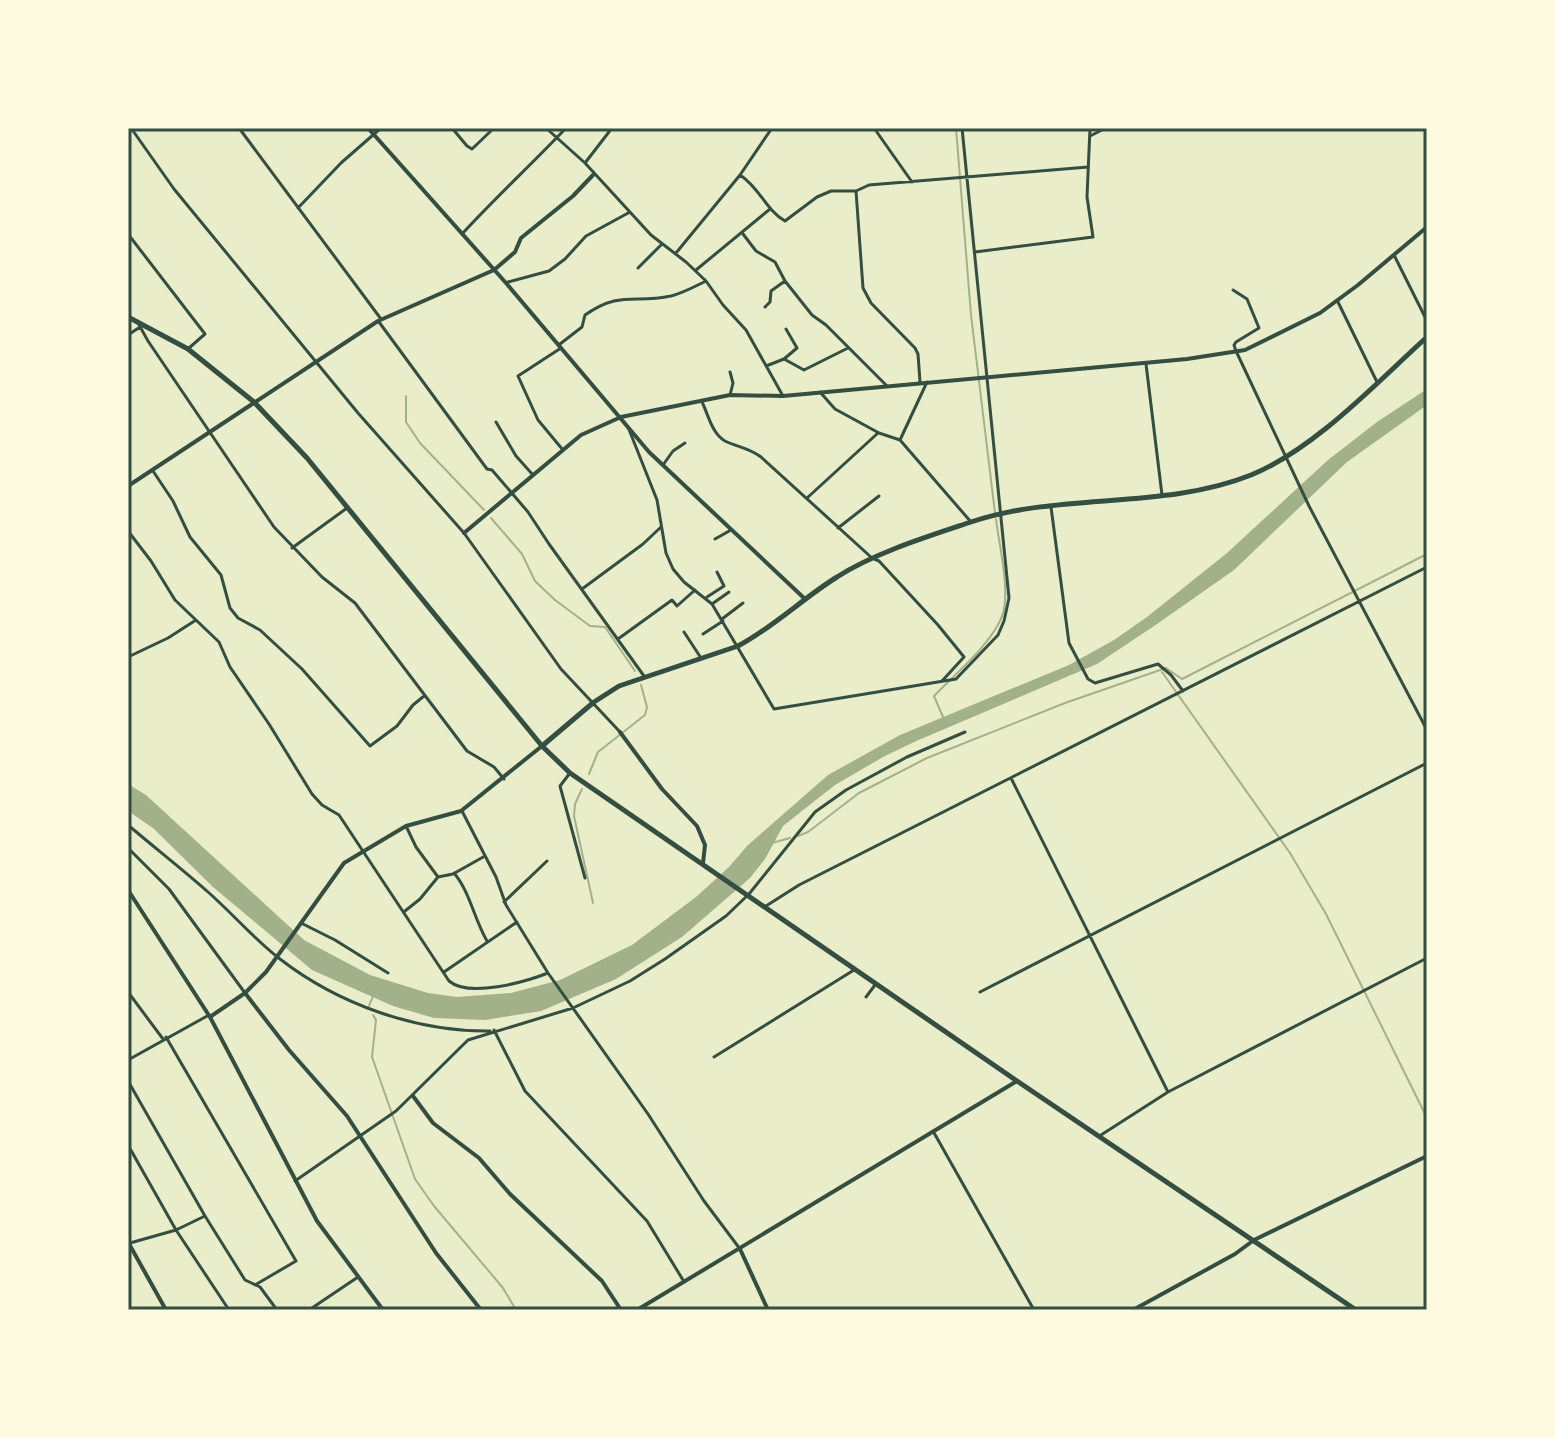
<svg xmlns="http://www.w3.org/2000/svg" width="1555" height="1438" viewBox="0 0 1555 1438" font-family="Poppins,sans-serif">
<style>
.water{fill:#a3b18a}
.lines{fill:none;stroke-linecap:round;stroke-linejoin:round}
.stream{stroke:#a3b18a;stroke-width:2}
.minor{stroke:#344e41;stroke-width:3}
.tertiary{stroke:#344e41;stroke-width:4}
.primary{stroke:#344e41;stroke-width:5}
.trunk{stroke:#344e41;stroke-width:5}
.neatline{fill:none;stroke:#344e41;stroke-width:3}
</style>
<rect width="100%" height="100%" fill="#e9edc9"/>
<path class="water" d="M1427,389V405L1347,462L1234,570L1157,624L1097,664L914,742L883,757L835,785L783,826L765,859L750,878L682,937L616,979L541,1011L485,1020L434,1018L393,1006L312,970L213,887L153,828L128,811V784L146,795L304,940L370,975L428,993L457,997L511,993L560,980L632,945L696,897L729,867L747,846L828,775L900,735L1069,665L1114,640L1147,617L1227,553L1328,460L1377,422Z"/>
<g class="lines">
<path class="stream" d="M956,128L971,315L995,513
M406,396V422L420,443L484,510
M491,518L522,554L535,581L555,600L590,626L605,627L635,671
M1162,672L1290,853L1326,914L1427,1118
M943,717L934,696C954,675 995,641 1003,613C1010,589 999,545 996,519
M589,774L598,752L645,715L647,707L641,685
M582,789L575,804L574,816L593,903
M798,836L808,832L859,793L927,758L1065,703L1166,668L1182,679L1427,554
M772,843L790,838
M369,1006L373,996
M373,1015L376,1020L372,1057L415,1179L434,1206L503,1288L516,1310"/>
<path class="minor" d="M131,128L174,189L358,413L464,533L561,669L620,732
M239,128L381,319
M452,128L467,146L472,149L494,128
M546,128L585,163L651,235L686,262L706,281L723,305L746,330L783,396
M874,128L912,182
M1090,136L1106,128
M585,163L612,128
M740,175C759,187 766,210 785,221L817,197L831,191H856L869,185L1088,167
M856,191L863,288L871,303L915,348L918,354L920,382
M298,208L341,163L381,128
M128,234L205,334L189,348
M462,234C496,197 532,164 566,128
M743,234L756,251L775,262L785,281L812,315L826,325L887,386
M975,252L1093,237L1087,197L1090,128
M676,253L740,175L772,128
M1394,255L1427,321
M638,268L661,245
M696,270L770,209
M508,282L549,271L565,259L586,236L630,212
M1233,290L1247,299L1259,328L1236,342L1234,345L1236,351L1309,506L1427,730
M1337,300L1377,382
M765,307L770,302L771,291L785,281
M379,322L487,469L492,470L528,512L549,544L644,676
M138,323L148,341L274,527L322,577L355,603L467,751L494,767L504,779
M128,335L140,327
M560,344L582,327L585,315C621,290 634,304 671,296C683,293 694,287 706,281
M561,348L518,376L538,420L563,450
M784,359L797,348L786,329
M1146,364L1162,495
M766,366L784,359L804,370L848,348
M820,392L835,409L879,433L900,440L971,522
M730,395L733,383L730,372
M702,402C708,414 712,434 725,441C737,447 749,448 761,457L872,558L879,561L938,625L964,657L942,681
M496,422L516,456L533,475
M628,427L657,500L666,553L673,569L684,582L712,604L774,709L956,679L998,635L1004,621L1009,598L962,128
M900,440L927,382
M663,465L673,451L685,443
M153,471L173,501L190,537L221,575L230,608L238,618L260,630L302,669L370,746L397,726L413,705L424,696
M807,498L878,433
M1051,507L1069,643L1088,679L1095,683L1158,664L1171,675L1183,691
M838,528L879,496
M128,531L151,561L175,600L219,642L230,667L269,724L312,794L322,805L339,815L449,981C469,998 525,982 548,973
M715,539L731,530
M292,548L347,508
M582,589L643,544L661,527
M707,597L724,586L717,572
M712,604L729,592
M722,619L743,603
M684,632L701,658
M703,634L723,621
M618,639L672,600L677,606L695,590
M128,657L168,638L196,620
M570,773L560,786L585,878
M1011,778L1168,1092
M462,811L496,877L506,905L548,973L648,1114L704,1201L740,1249
M128,825C155,848 182,869 208,892C232,913 254,939 280,959C338,1004 416,1032 490,1031
M406,826L416,847L438,877
M128,848L169,889L245,993
M454,873C470,892 474,919 487,941
M504,902L547,861
M766,906L799,885L1427,567
M405,911L420,899L438,877L453,874L485,856
M301,923L335,940L388,973
M444,972L517,922
M128,992L163,1039
M980,992L1427,763
M866,997L875,985
M494,1030L525,1091L647,1221L683,1280
M166,1037L296,1261L255,1285
M714,1057L854,970
M128,1060L209,1015
M128,1081L205,1216L245,1280L260,1287L277,1310
M933,1131L1034,1310
M1101,1135L1168,1092L1427,958
M128,1145L176,1230L229,1310
M295,1181L396,1111L468,1040L573,1008L630,981L665,959L726,916L749,894L815,812L846,790L907,757L965,732
M130,1243L176,1230L205,1216
M309,1310L358,1277"/>
<path class="tertiary" d="M368,128L506,283L649,452L805,599
M128,486L378,321L494,270L515,252L521,238L573,196L593,175
M464,533L581,435L621,417L730,395L783,396L1187,359L1245,350L1320,313L1358,285L1427,227
M620,732L662,789L697,826L705,845L703,863
M128,890L210,1017L317,1221L383,1310
M245,993L289,1050L347,1116L436,1253L481,1310
M210,1017L245,993L266,972L344,863L406,826L461,811L542,746
M413,1096L433,1123L479,1158L510,1194L602,1281L621,1310
M128,1242L166,1310
M740,1249L768,1310
M637,1310L1017,1081
M1133,1310L1235,1254L1254,1240L1427,1156"/>
<path class="primary" d="M542,746L594,702L619,686L738,646C774,627 803,598 837,577C874,553 929,536 971,522C1060,492 1164,510 1251,475C1315,449 1376,383 1427,337"/>
<path class="trunk" d="M128,317L188,349L254,402L307,458L542,746L570,773L1017,1081L1356,1310"/>
</g>
<rect width="1555" height="1438" fill="none" stroke="#fefae0" stroke-width="260"/>
<rect x="130" y="130" width="1295" height="1178" class="neatline"/>
</svg>
